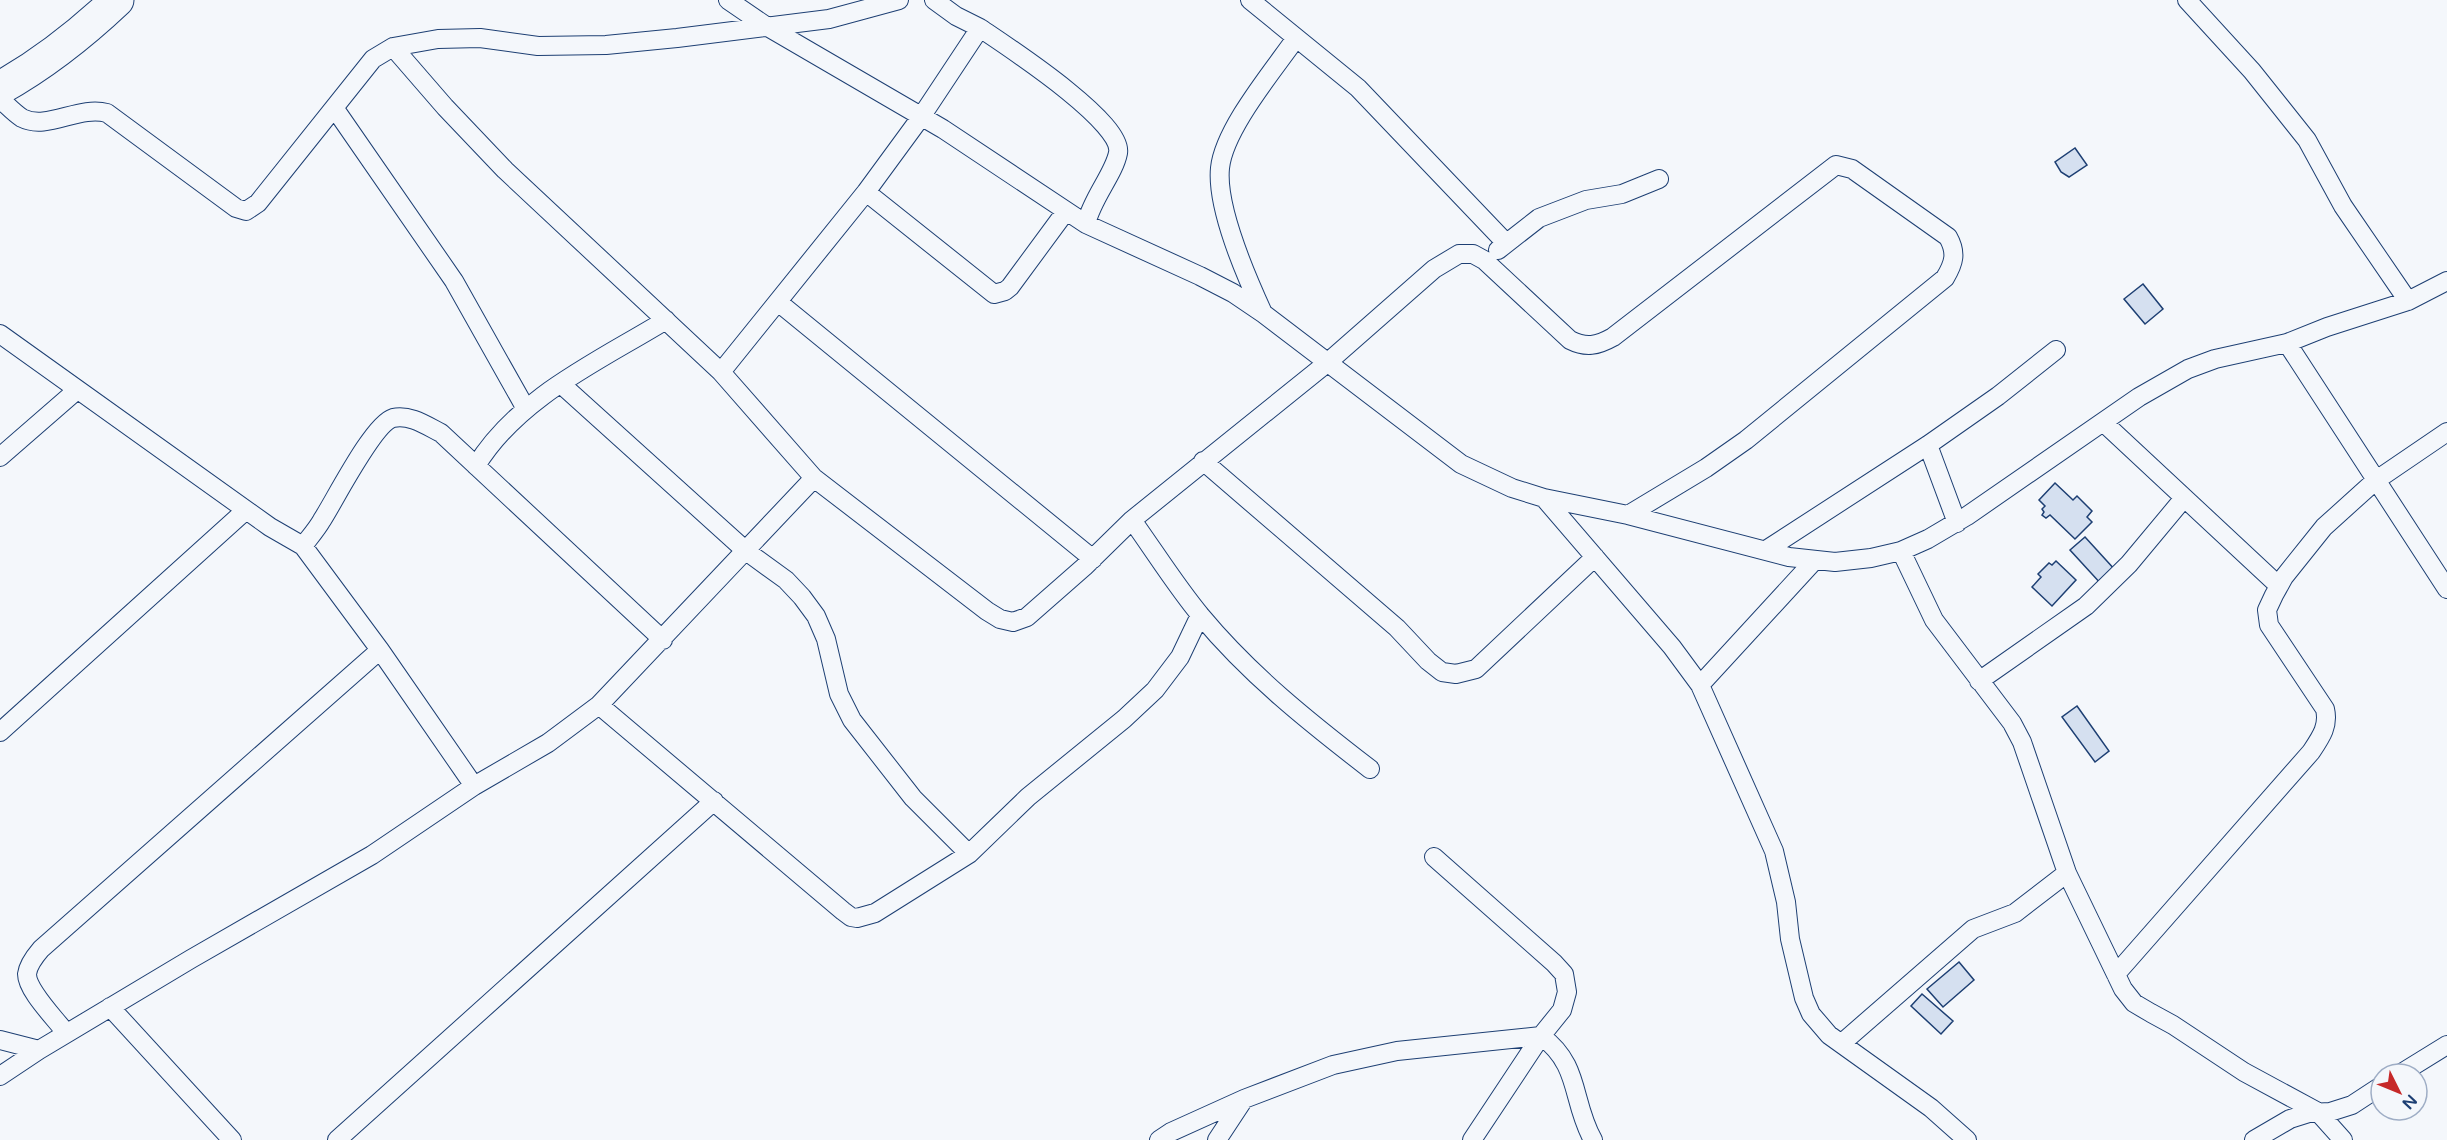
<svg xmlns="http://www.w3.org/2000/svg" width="2447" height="1140" viewBox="0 0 2447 1140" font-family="'Varela Round',sans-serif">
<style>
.building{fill:#d5e0f0;stroke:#1d3f73;stroke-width:1.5}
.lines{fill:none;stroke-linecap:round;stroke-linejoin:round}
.street-casing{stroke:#1d3f73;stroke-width:20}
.highway-casing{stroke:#1d3f73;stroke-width:35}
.street{stroke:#f4f7fb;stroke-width:18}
.highway{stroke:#f4f7fb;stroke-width:33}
</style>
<rect width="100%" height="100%" fill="#f4f7fb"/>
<path class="building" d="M2075,148L2087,165L2069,177L2061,172L2055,162Z
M2143,284L2163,309L2145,324L2124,299Z
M2055,483L2073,500L2077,496L2092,511L2087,517L2092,522L2075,539L2050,515L2046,518L2042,515L2044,512L2042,509L2045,506L2039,500Z
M2085,537L2116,571L2102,585L2070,550Z
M2056,561L2076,580L2052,606L2032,587L2041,577L2038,574L2049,563L2052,565Z
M2077,706L2109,751L2095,762L2062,717Z
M1959,962L1974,980L1943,1007L1927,989Z
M1922,994L1953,1021L1941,1034L1911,1006Z"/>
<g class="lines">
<g class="street-casing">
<path id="street" d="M728,0L766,26L943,129L1086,224L1200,276L1233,293L1264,314L1461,464L1512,488L1544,498L1628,515L1789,557L1835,562L1871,558L1901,551L1928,539L1967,516L2139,397L2188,369L2215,359L2287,343L2327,327L2408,301L2447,281
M934,0L956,16L980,28L921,117L866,192L721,372L814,478L987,611L1000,619L1013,622L1027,617L1084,567L1132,520L1327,363L1434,269L1459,254H1473L1484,260L1570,340C1586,348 1597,346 1613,337L1836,165L1852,169L1948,237C1957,253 1954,263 1945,278L1746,440L1706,468L1628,515
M1250,0L1358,88L1506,243
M2187,0L2252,71L2307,140L2343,206L2408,301
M980,28C1005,45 1124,122 1118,153C1114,174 1092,198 1086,224
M393,47L438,39L480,38L538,46L606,45L677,38L829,19L899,0
M0,99C7,105 14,113 22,118C47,131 79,105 107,113L236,208L246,211L258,203L373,59L393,47L445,107L505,170L721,372
M335,109L454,281L526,409
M866,192L994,294L1005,291L1010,287L1066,211
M1498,250L1539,218L1586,200L1622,194L1659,179
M778,302L1093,559
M1263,313C1246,276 1216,208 1220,168C1224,129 1273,71 1296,38
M0,334L270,527L303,546C309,538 317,529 322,520C335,500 373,424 393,418C410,414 427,426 441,433L663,640
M2287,343L2447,589
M561,384L746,551L786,580L802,597L816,616L826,639L839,694L852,720L913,798L969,854
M2103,422L2279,586
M1928,445L1957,523
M0,457L77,390
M1203,461L1397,628L1428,661L1442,672L1456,674L1476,669L1595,557
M476,466C518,397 599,361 666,320
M1544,498L1672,647L1700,685L1774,851L1786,902L1790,939L1804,998L1811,1014L1829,1035L1931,1108L1967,1140
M1132,520C1155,552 1176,586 1201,616C1250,675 1309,722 1370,769
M303,546L380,650L474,786
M1766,550L1928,445L1998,396L2056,350
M1901,551L1934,620L2012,723L2022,742L2067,873L2123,989L2134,1003L2151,1013L2173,1025L2244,1072L2318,1112L2343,1140
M1979,681L2086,606L2129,564L2184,498
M1700,685L1814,561
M599,705L843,911L851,917L857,918L875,913L969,854L1028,797L1124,719L1155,690L1180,657L1200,615
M0,732L246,510
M1434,857L1554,963L1564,974L1567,992L1562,1010L1541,1036L1472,1140
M2116,974L2311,752C2321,737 2329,726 2325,709L2269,625L2267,610L2274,595L2284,577L2324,527L2375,481L2447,432
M110,1007L232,1140
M66,1033C56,1019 27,991 27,974C28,965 35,956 41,949L380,650
M0,1040L39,1050
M1842,1043L1973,929L2015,913L2067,873
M2400,1074L2447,1045
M0,1076L39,1050L191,959L372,855L474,786L548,743L599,705L814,478
M337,1140L714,801
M1159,1140L1171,1132L1244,1099L1333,1065L1397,1051L1541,1036C1581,1065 1571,1101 1593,1140
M1217,1140L1244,1099
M2254,1140L2290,1119L2309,1113L2330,1112L2352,1105L2381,1086"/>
</g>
<g class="highway-casing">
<path id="highway" d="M0,88C43,64 81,34 117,0"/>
</g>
<use href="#street" class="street"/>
<use href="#highway" class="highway"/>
</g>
<g transform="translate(2399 1092) rotate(133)"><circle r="28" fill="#f4f7fb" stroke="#9eadc5" stroke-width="1.5"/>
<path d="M0-4.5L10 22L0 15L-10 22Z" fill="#c62828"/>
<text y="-9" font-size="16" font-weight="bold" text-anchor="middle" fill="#1d3f73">N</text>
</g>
</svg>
